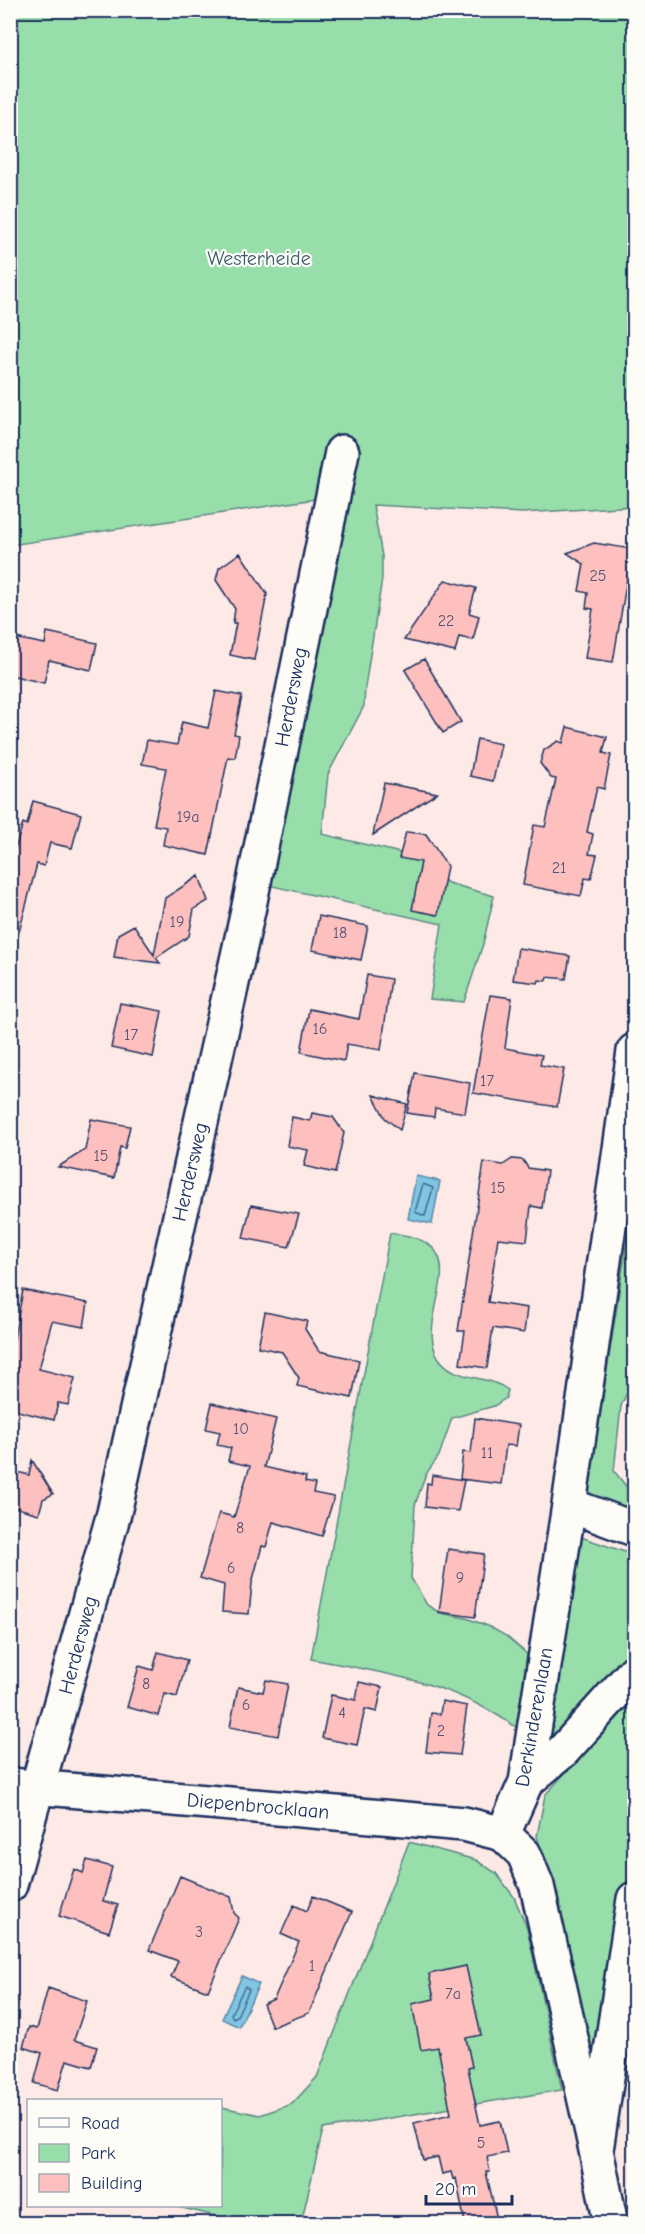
<svg xmlns="http://www.w3.org/2000/svg" width="645" height="2234" viewBox="0 0 645 2234" font-family="'Comic Neue',sans-serif">
<style>
.green{fill:#98deab;stroke:#5a8684;stroke-width:1.5}
.water{fill:#80c5e1;stroke:#5889ad;stroke-width:1.5}
.lines{fill:none;stroke-linecap:round;stroke-linejoin:round}
.shore{stroke:#436b92;stroke-width:1.5}
.building{fill:#fdc0be;stroke:#1b2f5e;stroke-width:1.5}
.minor-casing{stroke:#1b2f5e;stroke-width:38}
.minor{stroke:#fdfcf7;stroke-width:33}
.labels{text-anchor:middle;dominant-baseline:central;stroke-width:4.5;stroke-linejoin:round;paint-order:stroke}
.number-label{font-size:16px;fill:#545376}
.park-label{font-size:20px;fill:#3a5b71;stroke:#fdfcf7}
.street-label{font-size:20px;fill:#1b2f5e;stroke:#fdfcf7}
</style>
<rect width="100%" height="100%" fill="#fdeae6"/>
<filter id="ink" filterUnits="userSpaceOnUse"><feTurbulence type="fractalNoise" baseFrequency=".0167" numOctaves="2"/><feDisplacementMap in="SourceGraphic" scale="12" xChannelSelector="R" yChannelSelector="G"/><feConvolveMatrix kernelMatrix="1 2 1 2 8 2 1 2 1" color-interpolation-filters="sRGB"/></filter>
<g filter="url(#ink)">
<path class="green" d="M11,11H634V506L523,513L373,505L382,556V579L365,687L364,706L328,774L322,834L417,857L448,883L494,896L483,944L464,1002L430,999L442,924L268,885L342,495L11,545Z
M634,1196V1377L621,1406L614,1471L633,1495L628,1512L587,1498Z
M390,1233C487,1242 412,1314 438,1357C454,1382 487,1374 508,1390L506,1398L494,1406L452,1418L439,1456L426,1474L415,1505L411,1578L427,1605L440,1613L466,1618L488,1626L506,1636L527,1654L517,1728C450,1681 389,1674 311,1659Z
M581,1537L634,1555V1646L535,1758L567,1626Z
M634,1698V1853L615,1987L602,2104L572,1968L537,1836L545,1795Z
M409,1842L476,1860L496,1873L514,1897L527,1928L562,2090L323,2129L303,2215L295,2223H245L174,2206H220L221,2107L260,2115L292,2104L317,2077Z"/>
<path class="water" d="M416,1176L440,1181L432,1224L408,1219Z
M242,1976L259,1984L239,2027L222,2019Z"/>
<g class="lines">
<path class="shore" d="M423,1184L433,1188L425,1216L415,1212Z
M245,1986L249,1990L237,2016L233,2018L231,2014Z"/>
</g>
<path class="building" d="M594,543L632,549L613,662L585,658L593,609L586,608L588,593L579,591L584,564L567,553Z
M240,553L267,594L254,660L230,655L236,623H233L235,609L216,580L219,568Z
M445,580L476,588L469,613L479,616L473,640L459,637L455,652L404,640Z
M47,632L97,643L91,670L49,660L44,683L10,675V637L45,644Z
M424,659L461,722L443,733L405,670Z
M216,691L242,696L234,734L239,735L235,758L228,757L208,855L163,845L166,827L154,825L166,768L142,764L147,740L177,745L182,722L208,728Z
M567,727L607,737L603,753L611,755L604,789L597,787L587,832L593,834L589,854L597,855L591,879L585,878L581,896L523,885L534,825L545,827L556,779L551,778L540,763L544,750L558,741L563,743Z
M477,739L501,744L493,781L470,776Z
M384,783L437,793L373,835Z
M33,801L81,814L72,848L50,843L44,866L37,864L18,936L10,935V844L16,846L23,823L27,825Z
M406,832L426,834L447,866L438,915L412,910L421,862L399,858Z
M199,876L208,901L194,909L189,936L156,958L160,963L114,957L118,934L134,925L154,955L165,898Z
M319,916L368,926L361,960L312,950Z
M518,948L570,956L566,979L547,977L546,981L539,980L538,983L513,980Z
M367,975L391,979L381,1050L347,1044L344,1061L301,1052L309,1009L359,1019Z
M490,995L512,998L505,1048L542,1055L540,1065L564,1069L557,1107L473,1093Z
M120,1003L162,1011L153,1057L111,1048Z
M415,1073L470,1083L465,1113L435,1108L434,1117L407,1113Z
M373,1095L407,1104L400,1130L385,1118Z
M312,1113L333,1117L344,1133L335,1173L304,1166L308,1150L287,1146L292,1117L310,1121Z
M91,1119L130,1126L125,1148L120,1147L114,1178L58,1167L85,1150Z
M512,1159L523,1160L528,1168L547,1171L542,1208L531,1206L527,1241L498,1238L488,1302L527,1308L524,1333L493,1328L487,1368L460,1364L465,1331H458L484,1162L503,1165Z
M251,1205L299,1214L289,1247L243,1238Z
M23,1290L88,1303L84,1327L52,1321L39,1369L75,1378L68,1405L58,1403L54,1420L10,1409V1360Z
M265,1312L307,1321L305,1329L319,1351L359,1360L352,1398L297,1386L299,1378L282,1352L258,1347Z
M212,1403L276,1419L264,1467L306,1477L305,1482L315,1484L313,1493L334,1497L322,1536L273,1522L266,1547L262,1546L252,1583L249,1614L222,1612L224,1585L200,1578L219,1513L234,1517L250,1466L228,1461L231,1448L217,1445L220,1432L206,1429Z
M475,1418L519,1425L516,1446L506,1445L501,1484L460,1479L463,1452L471,1453Z
M32,1460L53,1494L43,1499L39,1514L10,1506V1470L29,1475Z
M432,1475L464,1480L458,1511L425,1507L427,1483L431,1484Z
M448,1549L484,1554L475,1617L439,1612Z
M158,1652L187,1660L177,1697L165,1694L159,1716L127,1707L139,1666L153,1670Z
M266,1680L288,1684L278,1736L230,1727L238,1687L263,1692Z
M359,1682L382,1687L377,1712L365,1709L357,1745L322,1738L331,1695L356,1700Z
M442,1701L467,1706L460,1755L426,1752L431,1713L440,1714Z
M87,1860L112,1867L103,1901L118,1905L109,1932L59,1916L74,1869L83,1873Z
M180,1876L231,1897L234,1913L239,1918L208,1991L171,1977L178,1961L149,1950Z
M313,1896L352,1912L309,2013L272,2027L263,2004L274,1999L299,1942L281,1934L294,1905L307,1911Z
M466,1966L481,2035L466,2038L472,2067L468,2068L480,2125L500,2121L507,2153L487,2157L490,2172H486L498,2223H465L456,2178L453,2179L451,2172L442,2174L438,2157L423,2160L414,2123L451,2114L438,2047L421,2050L412,2004L434,1999L429,1974Z
M48,1988L87,2001L74,2040L97,2047L91,2067L67,2060L58,2090L34,2083L42,2053L23,2047L29,2027L37,2029Z"/>
<g class="lines">
<g class="minor-casing">
<path id="minor" d="M634,1051L569,1505L526,1782L503,1834L524,1854L537,1886L596,2150L634,1899
M569,1505L634,1529
M526,1782L563,1751L634,1672
M10,1785L464,1824L503,1834
M10,1885L114,1513L248,911L342,452
M596,2150L611,2224"/>
</g>
<use href="#minor" class="minor"/>
</g>
</g>
<g class="labels">
<g class="number-label">
<text x="598" y="576">25</text>
<text x="446" y="621">22</text>
<text x="188" y="817">19a</text>
<text x="559" y="868">21</text>
<text x="177" y="922">19</text>
<text x="340" y="933">18</text>
<text x="320" y="1029">16</text>
<text x="131" y="1035">17</text>
<text x="487" y="1081">17</text>
<text x="101" y="1156">15</text>
<text x="498" y="1188">15</text>
<text x="241" y="1429">10</text>
<text x="487" y="1453">11</text>
<text x="240" y="1528">8</text>
<text x="231" y="1568">6</text>
<text x="460" y="1578">9</text>
<text x="146" y="1684">8</text>
<text x="246" y="1705">6</text>
<text x="342" y="1713">4</text>
<text x="441" y="1731">2</text>
<text x="199" y="1932">3</text>
<text x="312" y="1966">1</text>
<text x="453" y="1994">7a</text>
<text x="481" y="2143">5</text>
</g>
<g class="park-label">
<text x="259" y="258">Westerheide</text>
</g>
<g class="street-label">
<text transform="translate(291 697) rotate(-79)">Herdersweg</text>
<text transform="translate(190 1172) rotate(-77)">Herdersweg</text>
<text transform="translate(78 1645) rotate(-75)">Herdersweg</text>
<text transform="translate(534 1717) rotate(-80)">Derkinderenlaan</text>
<text transform="translate(258 1806) rotate(5)">Diepenbrocklaan</text>
</g>
</g>
<rect width="645" height="2234" fill="none" stroke="#fdfcf7" stroke-width="36"/>
<rect x="18" y="18" width="609" height="2198" fill="none" stroke="#1b2f5e" stroke-width="2" filter="url(#ink)"/>
<rect x="27" y="2099" width="195" height="108" fill="#fdfcf7" stroke="#a3aaba" stroke-width="1.5"/>
<rect x="39" y="2118" width="30" height="9" fill="#fdfcf7" stroke="#a3aaba" stroke-width="1.5"/>
<text x="81" y="2129" font-size="18" fill="#1b2f5e">Road</text>
<rect x="39" y="2144" width="30" height="18" fill="#98deab" stroke="#a3aaba" stroke-width="1.5"/>
<text x="81" y="2159" font-size="18" fill="#1b2f5e">Park</text>
<rect x="39" y="2174" width="30" height="18" fill="#fdc0be" stroke="#a3aaba" stroke-width="1.5"/>
<text x="81" y="2189" font-size="18" fill="#1b2f5e">Building</text>
<path d="M426 2195v9h86v-9" fill="none" stroke="#1b2f5e" stroke-width="3"/>
<text x="435" y="2195" font-size="18" fill="#1b2f5e" stroke="#fdfcf7" stroke-width="4.5" paint-order="stroke">20 m</text>
</svg>
